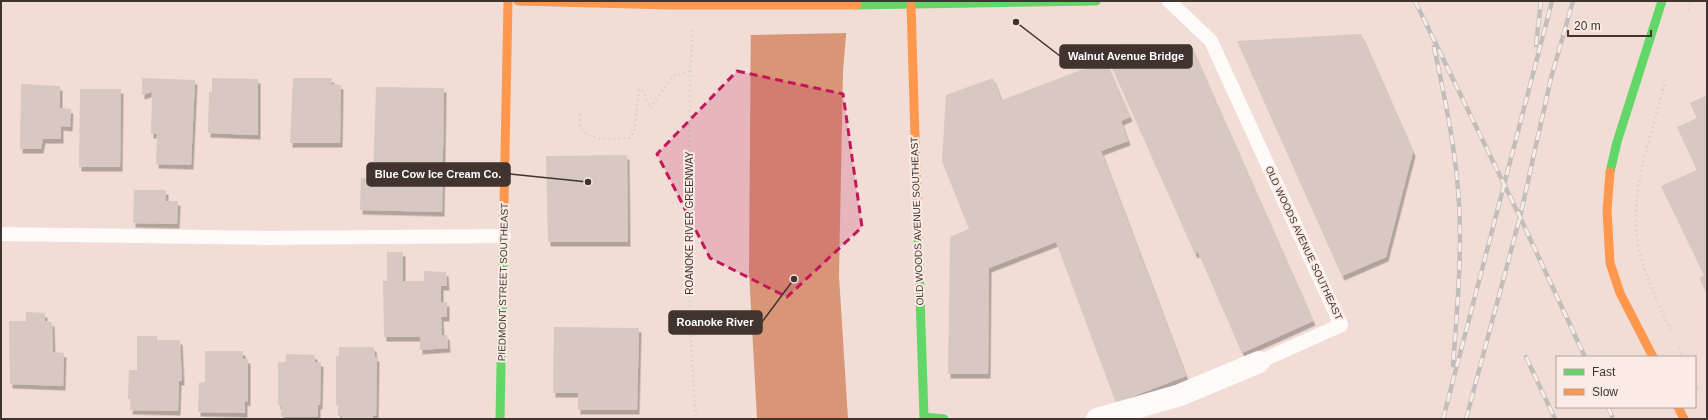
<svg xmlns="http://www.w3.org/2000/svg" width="1708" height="420" viewBox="0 0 1708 420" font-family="Helvetica,sans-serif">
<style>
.water{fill:#d89677}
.pier{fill:#f1ddd5}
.building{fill:#d7c8c1;filter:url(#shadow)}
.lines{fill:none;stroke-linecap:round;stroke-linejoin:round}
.path{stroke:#dbd4d2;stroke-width:2.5;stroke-dasharray:2 3;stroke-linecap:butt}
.lane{stroke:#fdfaf9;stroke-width:14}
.street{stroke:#fdfaf9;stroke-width:22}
.fast{stroke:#63d668;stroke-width:9}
.slow{stroke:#ff974d;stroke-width:9}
.rail-casing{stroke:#c2bebb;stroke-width:4.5}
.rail{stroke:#faebe5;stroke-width:3;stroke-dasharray:9;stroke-linecap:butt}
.marked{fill:#c2185b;fill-opacity:0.2;stroke:#c2185b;stroke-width:3;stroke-dasharray:8 5;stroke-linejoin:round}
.labels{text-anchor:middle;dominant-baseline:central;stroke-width:4;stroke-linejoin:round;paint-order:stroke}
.street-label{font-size:10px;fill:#41342e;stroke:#faebe5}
.leader{fill:none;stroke:#41342e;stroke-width:1.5}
.callout-dot{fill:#41342e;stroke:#faebe5;stroke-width:1.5}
.callout{fill:#41342e;stroke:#41342e;stroke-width:1.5}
.callout-label{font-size:11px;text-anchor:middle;font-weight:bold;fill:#fff}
</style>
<defs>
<filter id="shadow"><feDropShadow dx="2.5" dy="4.5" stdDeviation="0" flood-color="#0004"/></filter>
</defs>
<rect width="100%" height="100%" fill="#f1ddd5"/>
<path class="water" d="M751,1H849L843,71L839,276L848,419H757L749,272Z"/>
<path class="pier" d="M749,1H851L848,33L749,35Z"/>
<path class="building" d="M1361,34L1413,152L1386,257L1342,276L1237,41Z
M1190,44L1313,321L1242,353L1198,252L1195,254L1102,45Z
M1105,61L1130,117L1121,121L1128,141L1101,151L1186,376L1116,403L1056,242L989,268L988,374H948L950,237L969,229L942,161L946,95L993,78L1030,176L1002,100Z
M142,78L195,80L191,165L156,164L157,134H151L152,92L142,95Z
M212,78L258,79V135L208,133L209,92H212Z
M293,78H332L331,84L341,85L340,143H290Z
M21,84L60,86V108L71,109L70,127L61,126V139H43L41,149H20Z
M376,87L444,88L442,212L360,210L361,178L373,179Z
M80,89H121L120,167H79Z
M1707,95V294L1699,278L1704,275L1661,186L1697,170L1677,127L1697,118L1690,103Z
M627,155L628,242H548L546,156Z
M134,190H166V201H178L177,224L133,223Z
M387,252H403V281H424V271L446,272L447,286H441V302H447V317H441L442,335H447L448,348L420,350V337H384L383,281H387Z
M26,312L45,313V321L52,322L53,352L64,353L63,386L10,384L9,321H26Z
M554,327L639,328L637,410H578V393H553Z
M137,336H157V340H180L182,381H179L178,411L130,410L131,399H128L129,370H137Z
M339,347H374L375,357H377L376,416H373V419H342V416H338V405L336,406V356H339Z
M205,351H243V359H248V402L245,401V413L198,412L199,383L205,382Z
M286,354L315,355V362H321L320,405H318V417H281L282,406L278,405V362H286Z"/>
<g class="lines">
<path class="path" d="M1688,10L1691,1
M693,30C689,74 690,119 689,164C688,249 689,334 696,419
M1662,88L1663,91C1650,139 1631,187 1637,238C1642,271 1658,303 1672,333
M1663,91L1666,78
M580,114V127C590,143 613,138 630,138L634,131L639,90L642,89L650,108L673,76L690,71
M1679,348L1683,357
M1695,383L1698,390"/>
<path class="lane" d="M1169,1L1211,41L1341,325L1259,362
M1,234L266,238L504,236"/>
<path class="street" d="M1097,419L1180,395L1259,362"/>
<path class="fast" d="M857,5L1096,1
M1610,172L1617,142L1662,1
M918,236L924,417L944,419
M500,419L504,205"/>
<path class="slow" d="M518,1L671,5H857
M911,5L918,236
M1610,172L1607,210L1610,263L1620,293L1653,357
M504,205L508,1
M1678,407L1684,419"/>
<g class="rail-casing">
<path id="rail" d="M1415,1L1520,217L1585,357
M1536,45L1541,1
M1434,47C1445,99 1456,150 1459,203C1462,257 1457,311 1453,365
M1526,357L1555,419
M1608,407L1613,419
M1443,419L1552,1
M1466,419L1520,217L1551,78L1573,1"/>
</g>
<use href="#rail" class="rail"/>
</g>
<path class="marked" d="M737,71L843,94L862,227L787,297L710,258L657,154Z"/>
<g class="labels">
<g class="street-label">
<text transform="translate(917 221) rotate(-92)">OLD WOODS AVENUE SOUTHEAST</text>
<text transform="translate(689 223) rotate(-90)">ROANOKE RIVER GREENWAY</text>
<text transform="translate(1304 243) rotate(65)">OLD WOODS AVENUE SOUTHEAST</text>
<text transform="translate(503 282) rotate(-89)">PIEDMONT STREET SOUTHEAST</text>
</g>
</g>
<path class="leader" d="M1016 22L1060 56M588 182L510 174M794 279L762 322"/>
<g class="callout-dot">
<circle cx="1016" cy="22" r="4"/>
<circle cx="588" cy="182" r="4"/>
<circle cx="794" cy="279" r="4"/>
</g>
<g class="callout">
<rect x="1060" y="45" width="132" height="23" rx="4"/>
<rect x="367" y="163" width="143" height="23" rx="4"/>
<rect x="669" y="311" width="93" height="23" rx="4"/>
</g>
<g class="callout-label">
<text x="1126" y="60">Walnut Avenue Bridge</text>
<text x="438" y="178">Blue Cow Ice Cream Co.</text>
<text x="715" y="326">Roanoke River</text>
</g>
<rect width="1708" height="420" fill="none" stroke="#41342e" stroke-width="4"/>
<rect x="1556" y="356" width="140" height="52" fill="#faebe5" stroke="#b0a29c"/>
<rect x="1564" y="369" width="20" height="6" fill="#63d668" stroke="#b0a29c"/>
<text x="1592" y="376" font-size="12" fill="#41342e">Fast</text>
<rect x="1564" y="389" width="20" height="6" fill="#ff974d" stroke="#b0a29c"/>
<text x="1592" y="396" font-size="12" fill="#41342e">Slow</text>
<path d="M1568 30v6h83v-6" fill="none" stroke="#41342e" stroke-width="2"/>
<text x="1574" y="30" font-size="12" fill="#41342e" stroke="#faebe5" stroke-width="3" paint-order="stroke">20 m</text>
</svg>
